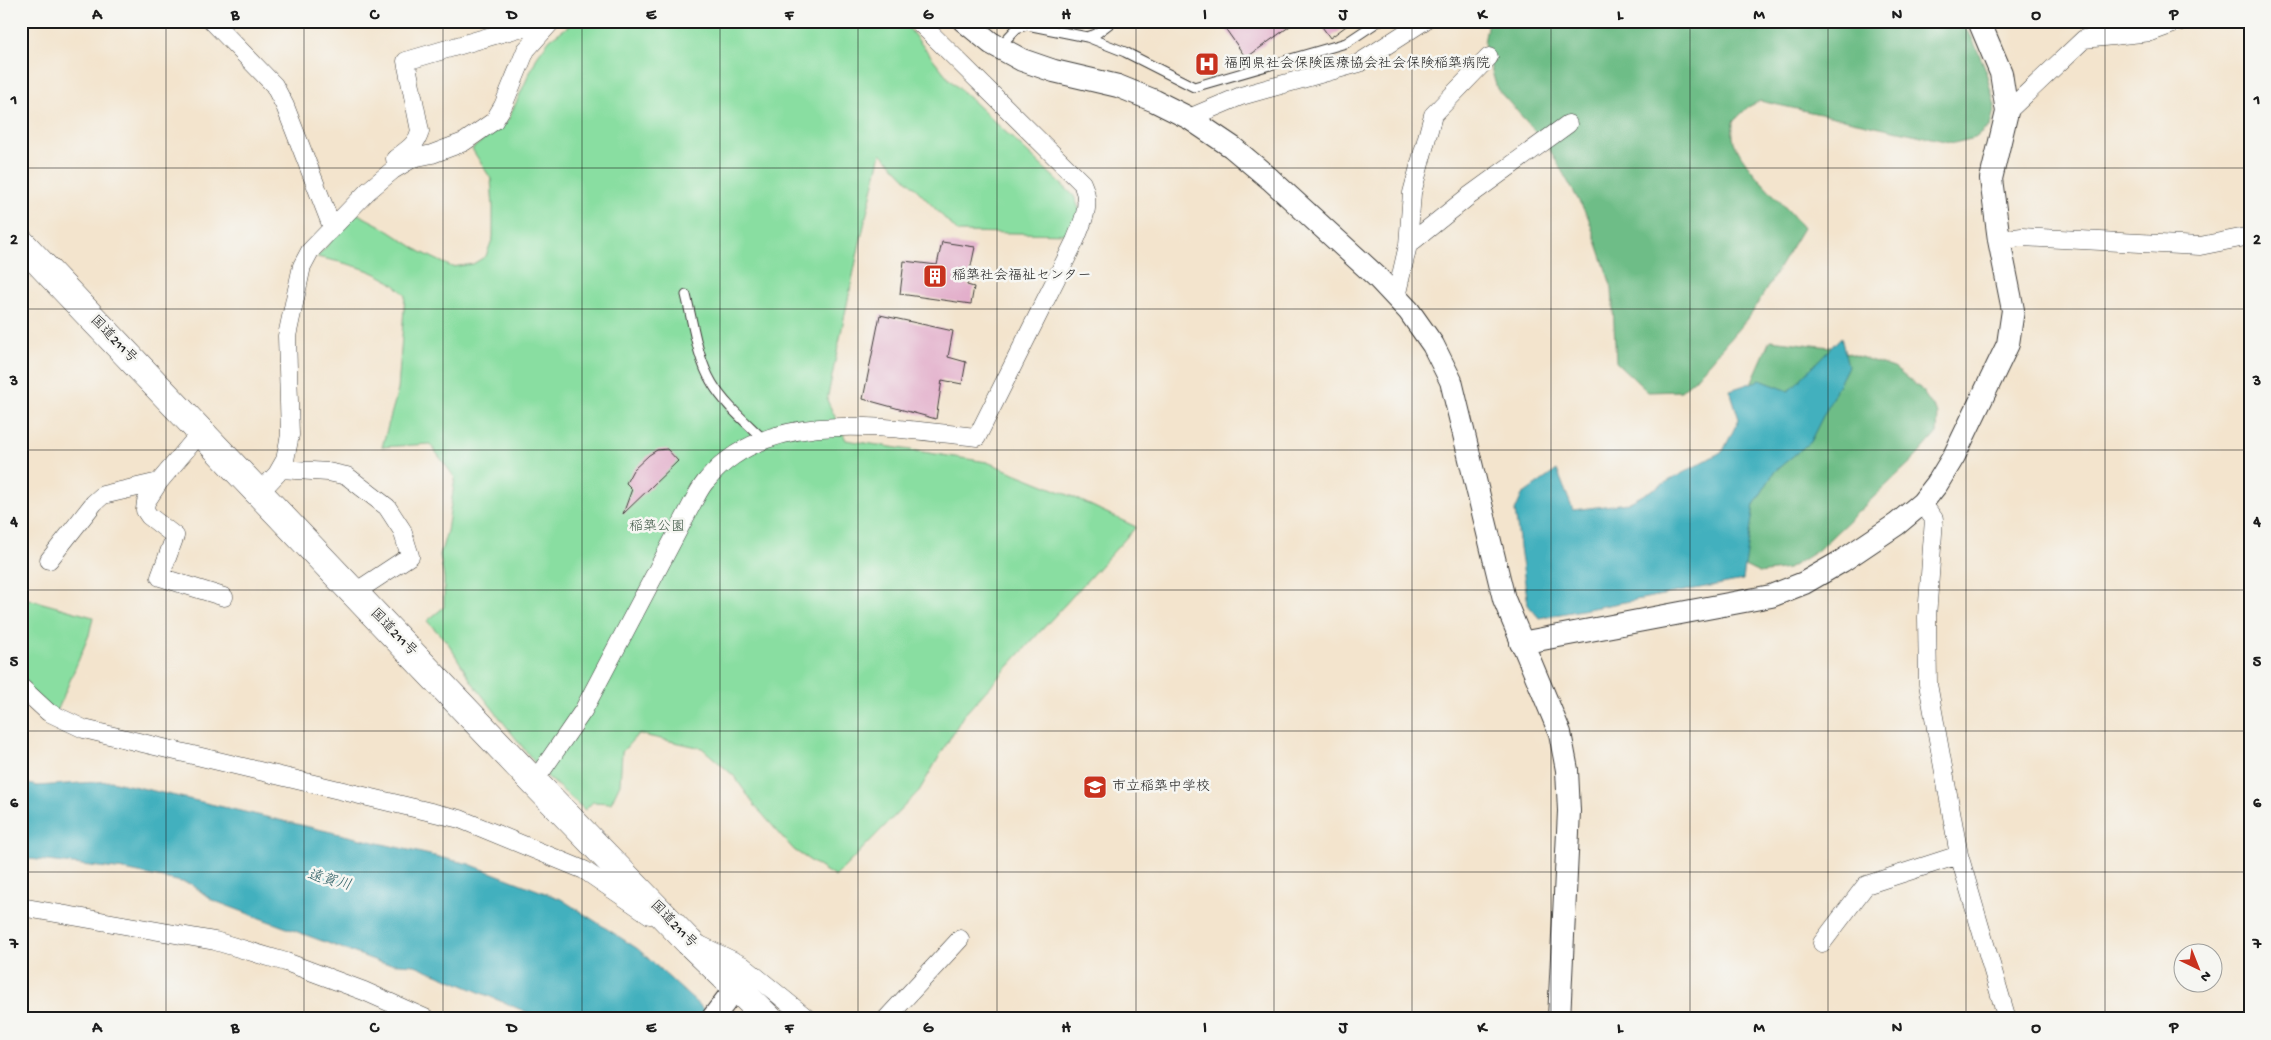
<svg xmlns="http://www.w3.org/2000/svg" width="2271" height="1040" viewBox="0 0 2271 1040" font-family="'Gochi Hand','Klee One',sans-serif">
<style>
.green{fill:#89dea1;stroke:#527d5e}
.forest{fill:#6ebd87;stroke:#456c52}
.water{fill:#42b0be;stroke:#2f666d}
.building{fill:#e1a8c7}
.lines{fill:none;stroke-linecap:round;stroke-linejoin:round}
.service-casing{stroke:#3c3a37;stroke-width:11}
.minor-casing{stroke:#3c3a37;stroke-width:19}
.tertiary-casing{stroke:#3c3a37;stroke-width:24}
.trunk-casing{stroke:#3c3a37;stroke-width:29}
.service{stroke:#fff;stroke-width:9}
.minor{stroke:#fff;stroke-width:18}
.tertiary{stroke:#fff;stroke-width:22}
.trunk{stroke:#fff;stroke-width:28}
.grid{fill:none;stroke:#1c1c1c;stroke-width:1;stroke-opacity:0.55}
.labels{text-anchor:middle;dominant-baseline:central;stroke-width:5;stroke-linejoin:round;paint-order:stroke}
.poi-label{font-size:14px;fill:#1c1c1c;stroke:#f6f6f2;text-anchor:start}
.street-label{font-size:14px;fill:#1c1c1c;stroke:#f6f6f2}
.park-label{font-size:14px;fill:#3d5644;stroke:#f6f6f2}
.water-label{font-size:15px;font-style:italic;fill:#2d5f65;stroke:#f6f6f2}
.neatline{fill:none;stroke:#1c1c1c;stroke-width:2}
.grid-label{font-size:16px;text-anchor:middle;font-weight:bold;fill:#1c1c1c}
</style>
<rect width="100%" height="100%" fill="#f6f6f2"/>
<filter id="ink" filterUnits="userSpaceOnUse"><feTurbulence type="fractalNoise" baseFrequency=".02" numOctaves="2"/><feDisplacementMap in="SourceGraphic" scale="10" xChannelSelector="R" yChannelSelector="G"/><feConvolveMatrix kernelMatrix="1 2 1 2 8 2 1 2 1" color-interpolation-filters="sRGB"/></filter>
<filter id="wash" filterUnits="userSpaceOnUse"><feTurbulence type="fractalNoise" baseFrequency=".0096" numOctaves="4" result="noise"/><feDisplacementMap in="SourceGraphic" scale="20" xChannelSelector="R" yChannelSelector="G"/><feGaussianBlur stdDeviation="1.12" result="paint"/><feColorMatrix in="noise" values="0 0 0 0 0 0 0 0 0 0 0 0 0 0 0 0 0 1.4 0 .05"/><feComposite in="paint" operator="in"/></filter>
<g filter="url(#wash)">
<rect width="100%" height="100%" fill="#f3e4cd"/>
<path class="green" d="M576,21H903L950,80L1074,196L1080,211L1073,234L958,232L881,153L859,247L827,400L846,440L987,462L1071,496L1136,527L963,716L919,791L835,877L794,850L756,807L734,776L702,748L638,734L622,752L620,784L611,803L593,802L585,810L542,772L471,681L448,643L427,621L444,607V578L440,555L447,531L455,478L430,444L382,447L398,390L405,295C383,270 349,264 317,257L356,213L381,226L421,252L452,267L473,264L486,256L493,237V207L491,179L472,149L508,120L538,55L550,39Z
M21,597L93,617L89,635L56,714L21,686Z"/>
<path class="forest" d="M1488,21H1958L1970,34L1984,65L1995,106L1990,126L1975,138L1954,143L1760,101L1748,107L1733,122C1733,128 1732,136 1734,142C1747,173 1782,200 1803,228L1752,313L1695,379L1681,391L1648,392L1616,362L1612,288L1588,217L1546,143L1497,89L1484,43Z
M1770,340L1830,347L1894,368L1920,388L1938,414L1937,433L1916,457L1817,551L1788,569L1759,573L1728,558L1749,388Z"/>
<path class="water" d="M1841,337L1848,366L1810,442L1775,471L1754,505L1743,580L1539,618L1528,605L1515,511L1522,495L1557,470L1573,510L1628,503L1723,451L1739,419L1730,390L1760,380L1789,391Z
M111,781L469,864L561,899L638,949L714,1019H543L415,965L382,963L265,920L212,900L191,884L125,870L21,858V782L37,786Z"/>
<g id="blocks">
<path class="building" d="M1220,21H1297L1246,58Z
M1318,21H1353L1330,38Z
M942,242L975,247L967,285L974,287L971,304L900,294L904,261L937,265Z
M880,315L953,331L948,357L966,362L962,384L942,380L936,419L863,399Z
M667,449L678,461L623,514L632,489L626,483L633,470L649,455L657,450Z"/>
</g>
</g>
<g filter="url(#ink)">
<use href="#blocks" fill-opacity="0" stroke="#3c3a37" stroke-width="1"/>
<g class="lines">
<g class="service-casing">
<path id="service" d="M1087,37L1125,52L1194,87L1346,43L1379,21
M999,47L1017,28L1027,25L1087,37L1096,34L1113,21
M686,295C693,323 697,358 712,383C725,405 746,422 764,440"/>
</g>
<g class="minor-casing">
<path id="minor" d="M212,21L274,85L285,106L332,227
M2007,112L2084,39L2151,32L2181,21
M1189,118L1241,96L1359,63L1424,21
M395,159C405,151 417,145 420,131L406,61L526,26L536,37
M1999,240L2022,237L2200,246L2250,236
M1408,245L1412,193L1433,115L1489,57
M1396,297L1408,245L1469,196L1568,124
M280,469L328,472L347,476L387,507L402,530L410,556L354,593
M159,482L146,502L145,510L149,516L175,536L160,577L224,597
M259,493L277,474L285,460L290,435L287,336L302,266L310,251L368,191L393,170L413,158L432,154L464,142L494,121L503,106L526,50L552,21
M1922,503L1934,519L1927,617L1928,684L1959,855L2007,1019
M49,560L94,503L103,495L159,482L201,432
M21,687L48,712L84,729L460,819L584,870L650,915
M534,782L583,711L693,502C697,495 701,486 707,480C769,404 893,429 977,437L1075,241C1083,221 1092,205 1082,183L918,21
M21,907L215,941L286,962L364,991L427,1019
M1822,943L1866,885L1959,855
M700,945L742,965L808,1019
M886,1019L960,939"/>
</g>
<g class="tertiary-casing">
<path id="tertiary" d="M964,21L991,43L1022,60L1054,71L1118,86L1155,101L1189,118L1232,147L1270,179L1377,277L1409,311L1433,345L1451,381L1504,599L1560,733L1567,770L1569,811L1559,1019
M1521,643L1771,596L1804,583L1842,561L1897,524L1922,503L1937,484L1954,456L2008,344L2013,310L1999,240L1991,179L2007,112L2001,73L1979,21
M712,1019L736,987"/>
</g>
<g class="trunk-casing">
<path id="trunk" d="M21,243L534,782L689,942L769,1019"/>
</g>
<use href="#service" class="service"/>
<use href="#minor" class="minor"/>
<use href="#tertiary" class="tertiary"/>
<use href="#trunk" class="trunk"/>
</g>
</g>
<path class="grid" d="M166,21V1019M304,21V1019M443,21V1019M582,21V1019M720,21V1019M858,21V1019M997,21V1019M1136,21V1019M1274,21V1019M1412,21V1019M1551,21V1019M1690,21V1019M1828,21V1019M1966,21V1019M2105,21V1019M21,168H2250M21,309H2250M21,450H2250M21,590H2250M21,731H2250M21,872H2250"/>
<defs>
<g id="hospital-square" transform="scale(1.25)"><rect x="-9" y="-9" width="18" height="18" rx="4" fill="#c8321e" stroke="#f6f6f2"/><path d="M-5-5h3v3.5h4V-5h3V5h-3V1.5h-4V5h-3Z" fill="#fff"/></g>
<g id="building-square" transform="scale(1.25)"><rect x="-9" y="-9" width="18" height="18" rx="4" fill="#c8321e" stroke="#f6f6f2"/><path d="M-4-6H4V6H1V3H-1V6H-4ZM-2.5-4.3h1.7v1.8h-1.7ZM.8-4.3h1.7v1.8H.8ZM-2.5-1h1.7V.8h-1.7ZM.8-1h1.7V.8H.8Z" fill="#fff"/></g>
<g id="school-square" transform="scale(1.25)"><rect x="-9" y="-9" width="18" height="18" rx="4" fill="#c8321e" stroke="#f6f6f2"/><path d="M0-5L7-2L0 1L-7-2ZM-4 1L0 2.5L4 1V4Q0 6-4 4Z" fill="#fff"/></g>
</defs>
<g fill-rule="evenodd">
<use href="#hospital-square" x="1207" y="64"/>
<use href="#building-square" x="935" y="276"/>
<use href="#school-square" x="1095" y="787"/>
</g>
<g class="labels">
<g class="poi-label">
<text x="1224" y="64">福岡県社会保険医療協会社会保険稲築病院</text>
<text x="952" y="276">稲築社会福祉センター</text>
<text x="1112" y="787">市立稲築中学校</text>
</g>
<g class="street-label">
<text transform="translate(113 340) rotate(46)">国道211号</text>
<text transform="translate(393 633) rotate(46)">国道211号</text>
<text transform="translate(673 925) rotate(46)">国道211号</text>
</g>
<g class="park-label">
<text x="657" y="527">稲築公園</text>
</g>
<g class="water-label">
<text transform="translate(329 881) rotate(15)">遠賀川</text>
</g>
</g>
<rect width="2271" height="1040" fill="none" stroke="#f6f6f2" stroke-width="55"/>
<g transform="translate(2198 968) rotate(137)"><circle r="24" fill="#f6f6f2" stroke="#9f9f9c"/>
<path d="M0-4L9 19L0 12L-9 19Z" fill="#c8321e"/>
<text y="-8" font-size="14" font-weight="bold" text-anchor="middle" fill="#1c1c1c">N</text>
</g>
<rect x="28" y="28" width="2216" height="984" class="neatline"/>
<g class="grid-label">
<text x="97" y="19">A</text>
<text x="235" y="19">B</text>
<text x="374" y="19">C</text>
<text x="512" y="19">D</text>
<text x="651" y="19">E</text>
<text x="789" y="19">F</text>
<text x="928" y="19">G</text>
<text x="1066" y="19">H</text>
<text x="1205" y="19">I</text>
<text x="1343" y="19">J</text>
<text x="1482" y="19">K</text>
<text x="1620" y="19">L</text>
<text x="1759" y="19">M</text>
<text x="1897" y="19">N</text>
<text x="2036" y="19">O</text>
<text x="2174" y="19">P</text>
<text x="14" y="104">1</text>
<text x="2257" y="104">1</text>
<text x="14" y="244">2</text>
<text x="2257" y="244">2</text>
<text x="14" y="385">3</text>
<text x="2257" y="385">3</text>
<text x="14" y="526">4</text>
<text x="2257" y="526">4</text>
<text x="14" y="666">5</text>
<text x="2257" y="666">5</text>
<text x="14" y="807">6</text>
<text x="2257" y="807">6</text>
<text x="14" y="948">7</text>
<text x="2257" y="948">7</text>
<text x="97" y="1032">A</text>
<text x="235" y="1032">B</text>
<text x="374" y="1032">C</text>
<text x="512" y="1032">D</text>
<text x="651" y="1032">E</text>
<text x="789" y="1032">F</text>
<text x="928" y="1032">G</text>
<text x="1066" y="1032">H</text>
<text x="1205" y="1032">I</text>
<text x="1343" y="1032">J</text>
<text x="1482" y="1032">K</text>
<text x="1620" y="1032">L</text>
<text x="1759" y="1032">M</text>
<text x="1897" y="1032">N</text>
<text x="2036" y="1032">O</text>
<text x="2174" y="1032">P</text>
</g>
</svg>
